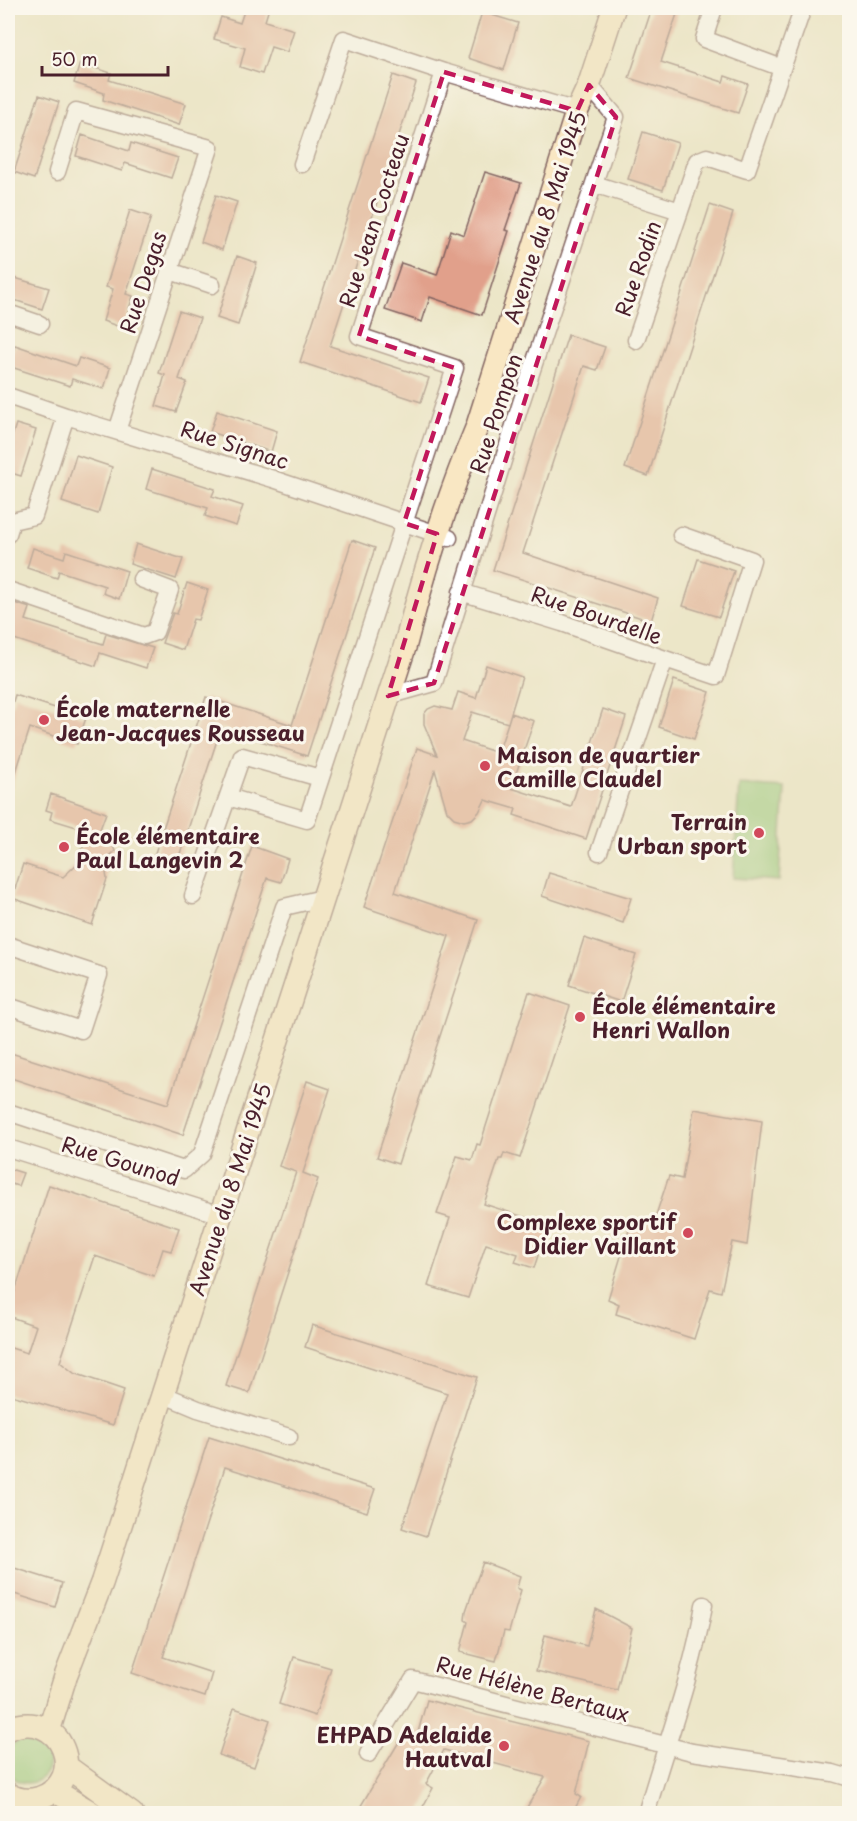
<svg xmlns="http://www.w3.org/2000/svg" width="857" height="1821" viewBox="0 0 857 1821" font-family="'Playpen Sans',sans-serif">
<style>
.green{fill:#92c87a;stroke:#6e7452;stroke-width:1.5}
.building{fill:#e1a08b;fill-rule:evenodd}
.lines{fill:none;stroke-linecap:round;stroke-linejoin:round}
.minor-casing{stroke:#836562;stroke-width:19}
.secondary-casing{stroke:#836562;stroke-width:25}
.minor{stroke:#fff;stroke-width:16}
.secondary{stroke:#f9e7c3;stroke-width:22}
.marked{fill:none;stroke:#c2185b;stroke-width:4.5;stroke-dasharray:12 8;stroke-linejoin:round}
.poi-dot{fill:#d1495b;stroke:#fbf7ec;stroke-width:2}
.labels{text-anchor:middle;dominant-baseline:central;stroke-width:6;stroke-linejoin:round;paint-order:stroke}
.street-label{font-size:21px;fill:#4a1f2b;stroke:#fbf7ec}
.poi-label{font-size:21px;font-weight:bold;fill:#4a1f2b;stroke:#fbf7ec;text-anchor:start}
</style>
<rect width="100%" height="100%" fill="#fbf7ec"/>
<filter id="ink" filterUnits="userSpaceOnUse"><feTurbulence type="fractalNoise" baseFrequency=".0167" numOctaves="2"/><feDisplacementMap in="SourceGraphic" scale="12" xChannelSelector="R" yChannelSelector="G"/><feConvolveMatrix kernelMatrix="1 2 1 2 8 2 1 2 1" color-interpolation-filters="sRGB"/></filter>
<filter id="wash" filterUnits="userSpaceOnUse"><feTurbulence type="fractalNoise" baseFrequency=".008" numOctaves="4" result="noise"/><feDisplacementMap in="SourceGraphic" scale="24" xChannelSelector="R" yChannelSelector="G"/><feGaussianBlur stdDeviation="1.35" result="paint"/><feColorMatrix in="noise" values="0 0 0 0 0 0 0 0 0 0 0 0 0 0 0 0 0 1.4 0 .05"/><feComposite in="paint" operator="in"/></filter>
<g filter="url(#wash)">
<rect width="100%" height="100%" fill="#ece6c8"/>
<path class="green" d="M739,785L785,788L779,881L733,878Z
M5 1761a22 22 0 1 1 44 0a22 22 0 1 1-44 0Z"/>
<g id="blocks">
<path class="building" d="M245,8H269L265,21L294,30L287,52L271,47L262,74L240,67L245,48L214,39L221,17L240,23Z
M652,8H679L661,62L723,82L725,76L748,84L738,113L629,78Z
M482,12L518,23L504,70L468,58Z
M80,63L111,73L109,80L186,104L179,125L103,100L104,93L74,83Z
M393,75L416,83L330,346L429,378L421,402L300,362Z
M39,95L59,102L34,179L14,172Z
M643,132L678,143L663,190L628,179Z
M82,135L129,151L131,143L178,158L171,178L125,163L122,171L76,156Z
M485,172L521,183L505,230L509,231L482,315L430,297L422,322L385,310L401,263L437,275L451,230L464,235Z
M216,195L237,202L222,250L201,242Z
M710,205L733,213L648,476L625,468Z
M130,210L151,217L126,294L133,296L123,328L103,321L113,289L106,287Z
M237,256L257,263L238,325L217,318Z
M8,276L49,288L42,309L8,298Z
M179,311L200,318L179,379L187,382L176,412L156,406L165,375L159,373Z
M568,335L605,347L597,370L584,366L523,553L658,598L651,621L493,570Z
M15,345L76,366L79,358L110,368L104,389L72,379L70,386L8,366Z
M217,411L277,431L271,452L210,432Z
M16,424L36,430L21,476L8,472V449Z
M76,455L112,467L98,514L62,502Z
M152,469L215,489L212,496L243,506L236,526L205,516L208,508L146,489Z
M352,540L375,548L307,756L221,728L177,863L154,856L206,697L292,725Z
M136,544L183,559L176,579L130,564Z
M33,548L64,558L66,551L127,571L119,599L103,593L105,586L59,571L57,578L27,568Z
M698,559L734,571L719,617L683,606Z
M187,583L208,590L198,620L193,619L183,650L162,643L173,613L177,614Z
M8,601L30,608L26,620L103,644L106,634L153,648L146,668L100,653L96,666L8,637Z
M486,665L522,677L508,723L511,713L534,721L511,788L571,807L603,709L626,717L586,839L514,815L516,809L485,800L479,812L472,819L464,821L454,818L447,811L435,770L395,892L478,920L398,1164L377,1157L449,936L364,907L417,748L437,755L424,724V714L428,709L435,706L452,710L458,692L476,698ZM472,712L508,723L498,753L462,741Z
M674,680L710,692L694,739L659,727Z
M15,695L86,718L77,744L30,728L10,791L8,790V710L10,711Z
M51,794L106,813L99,832L105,835L103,842H111L115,851L110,856L112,860L108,863L109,869L106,873L107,879L92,925L12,898L23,864L63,877L77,864V858L80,856V849L83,847V829L50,819L52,812L46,810Z
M252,846L288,859L281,882L267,878L183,1135L8,1077V1052L168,1104Z
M549,873L631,898L623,923L542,896Z
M584,938L636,955L621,1002L569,985Z
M529,992L570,1006L520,1158L504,1153L502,1159H499L484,1204L527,1218L525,1223L550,1231L546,1244L542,1243L534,1268L515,1262L518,1254L486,1244L468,1298L428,1286L450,1218L437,1214L457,1156L472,1160L477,1144L480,1145Z
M307,1081L330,1089L303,1173L318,1179L249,1393L226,1386L296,1172L279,1166Z
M694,1109L762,1121L747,1245L732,1242L721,1292L710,1289L694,1339L616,1314L619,1304L608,1299L632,1220L653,1224L669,1176L682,1179Z
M10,1169L23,1173L18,1186L8,1183Z
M49,1185L179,1228L171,1251L163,1249L154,1276L95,1256L60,1362L74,1373L124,1390L113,1425L8,1394V1347L27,1353L36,1326L8,1316V1313Z
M312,1325L477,1377L426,1536L402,1528L447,1393L305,1347Z
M209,1437L375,1489L367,1512L225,1467L163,1657L212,1673L205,1697L132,1673Z
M483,1562L520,1576L517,1588L521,1590L509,1632L504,1631L496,1661L460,1652L468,1622L465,1620L466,1611Z
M8,1566L62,1583L55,1607L8,1592Z
M596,1609L632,1628L617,1690L536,1671L545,1635L587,1646Z
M294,1657L331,1668L315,1716L279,1704Z
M427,1700L589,1741L576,1794L581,1797L572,1814H523L545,1777L444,1750L426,1784L433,1788L419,1814H356L403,1735L415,1743Z
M234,1708L270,1720L254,1767L219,1755Z"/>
</g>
</g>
<g filter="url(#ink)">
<use href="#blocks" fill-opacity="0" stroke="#836562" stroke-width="1.5"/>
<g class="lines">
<g class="minor-casing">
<path id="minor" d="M714,8L704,39L782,68
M302,164L344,39L444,72L577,111
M57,172L76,111L210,148L117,431
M594,184L680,211
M170,271L212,285
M8,313L40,324
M636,340L697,161L707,157L747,170L803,8
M8,396L66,416L273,479L449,538
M8,534L12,521L34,516L66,416
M8,590L144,636L155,632L170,590L141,579
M461,592L562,623L665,659L599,852
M665,659L716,676L752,560L681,535
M388,696L434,683L521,403L616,117L589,85
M228,797L307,820L455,368L359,336L444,72
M193,896L242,756L320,778
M8,945L99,975L81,1030L8,1006
M8,1112L184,1170L202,1154L284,907L323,898
M8,1148L221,1215
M162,1394L198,1409L289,1437
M368,1754L413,1680L692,1752L833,1773L850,1778
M646,1814C666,1744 692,1676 704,1605"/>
</g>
<g class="secondary-casing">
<path id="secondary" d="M8,1729C62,1706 90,1781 39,1798C29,1801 17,1800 8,1794
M49,1730L66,1675L102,1582L405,646C424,572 447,498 477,427L577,111L589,85L614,8
M66,1766L132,1814
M53,1790L94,1814"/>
</g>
<use href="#minor" class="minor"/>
<use href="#secondary" class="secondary"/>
</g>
</g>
<path d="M0 0H857V1821H0ZM444,72L577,111L589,85L616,117L434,683L388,696L437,534L404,523L455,368L359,336Z" fill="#ece6c8" fill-opacity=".55" fill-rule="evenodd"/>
<path class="marked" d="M444,72L577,111L589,85L616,117L434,683L388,696L437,534L404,523L455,368L359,336Z"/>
<g class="poi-dot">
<circle cx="44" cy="720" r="6"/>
<circle cx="485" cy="766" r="6"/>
<circle cx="759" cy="833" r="6"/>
<circle cx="64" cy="847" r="6"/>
<circle cx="580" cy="1017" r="6"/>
<circle cx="688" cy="1233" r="6"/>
<circle cx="504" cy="1746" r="6"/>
</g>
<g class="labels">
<g class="street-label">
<text transform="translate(544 217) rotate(-72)">Avenue du 8 Mai 1945</text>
<text transform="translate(373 220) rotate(-72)">Rue Jean Cocteau</text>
<text transform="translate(637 268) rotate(-71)">Rue Rodin</text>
<text transform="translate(142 282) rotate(-72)">Rue Degas</text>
<text transform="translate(495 413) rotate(-72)">Rue Pompon</text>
<text transform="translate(235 444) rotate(18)">Rue Signac</text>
<text transform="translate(597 614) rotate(19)">Rue Bourdelle</text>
<text transform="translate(121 1160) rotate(17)">Rue Gounod</text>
<text transform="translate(229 1189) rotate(-72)">Avenue du 8 Mai 1945</text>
<text transform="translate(533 1688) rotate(15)">Rue Hélène Bertaux</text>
</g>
<g class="poi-label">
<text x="56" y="708">École maternelle<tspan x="56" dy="24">Jean-Jacques Rousseau</tspan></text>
<text x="497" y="754">Maison de quartier<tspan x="497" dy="24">Camille Claudel</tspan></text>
<text x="747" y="821" text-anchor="end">Terrain<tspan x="747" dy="24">Urban sport</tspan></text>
<text x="76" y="835">École élémentaire<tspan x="76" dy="24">Paul Langevin 2</tspan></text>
<text x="592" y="1005">École élémentaire<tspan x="592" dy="24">Henri Wallon</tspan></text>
<text x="676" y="1221" text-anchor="end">Complexe sportif<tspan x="676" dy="24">Didier Vaillant</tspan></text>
<text x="492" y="1734" text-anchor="end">EHPAD Adelaide<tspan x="492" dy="24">Hautval</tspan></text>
</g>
</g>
<rect width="857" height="1821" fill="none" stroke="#fbf7ec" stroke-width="30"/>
<path d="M42 66v9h126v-9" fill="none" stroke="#4a1f2b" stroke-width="3"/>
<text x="51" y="66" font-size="18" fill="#4a1f2b" stroke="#fbf7ec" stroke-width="4.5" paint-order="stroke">50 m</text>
</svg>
